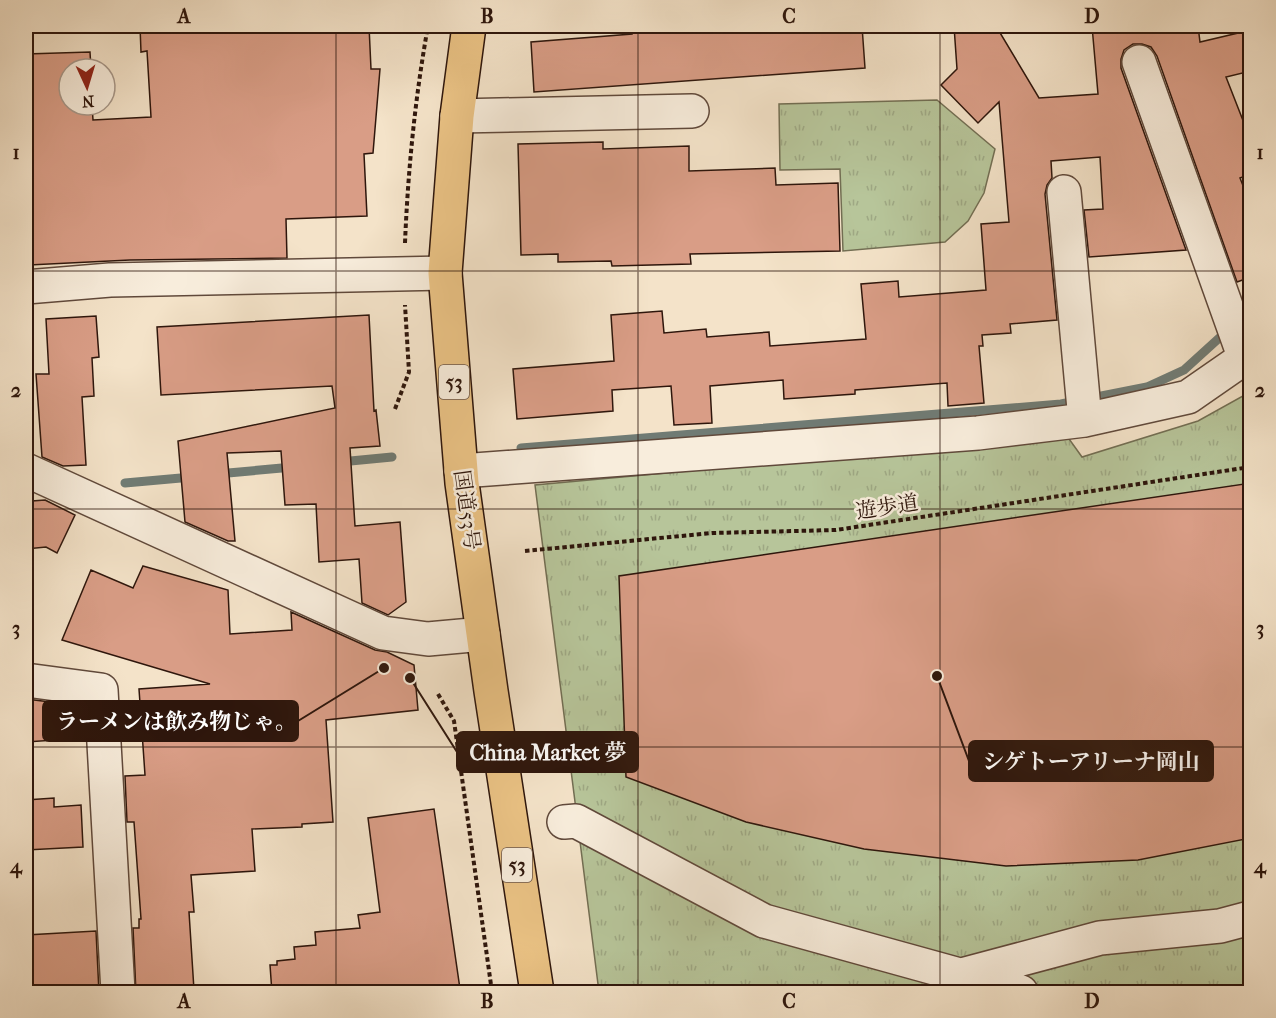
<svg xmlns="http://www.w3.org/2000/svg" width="1276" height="1018" viewBox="0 0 1276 1018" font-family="'IM FELL French Canon','Noto Serif JP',serif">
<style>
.grass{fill:url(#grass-tufts);stroke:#726e53;stroke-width:1.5}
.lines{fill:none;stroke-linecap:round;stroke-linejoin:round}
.stream{stroke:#707b74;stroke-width:9}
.building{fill:#d99d86;stroke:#2e160c;stroke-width:1.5}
.minor-casing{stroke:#60493b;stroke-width:36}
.highway-casing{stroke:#2e160c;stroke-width:36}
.path{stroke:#2e160c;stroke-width:4;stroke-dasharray:4.5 3;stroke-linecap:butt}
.minor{stroke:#f8eddc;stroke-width:33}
.highway{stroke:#eac284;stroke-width:33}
.grid{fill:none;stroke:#2e160c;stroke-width:1.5;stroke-opacity:0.55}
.labels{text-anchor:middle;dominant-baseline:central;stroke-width:5;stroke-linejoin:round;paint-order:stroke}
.shield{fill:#f8eddc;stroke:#6b564a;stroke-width:1.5}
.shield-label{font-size:20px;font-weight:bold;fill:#2e160c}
.street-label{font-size:21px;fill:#2e160c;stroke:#f8eddc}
.leader{fill:none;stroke:#2e160c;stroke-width:2}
.callout-dot{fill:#2e160c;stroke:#f8eddc;stroke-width:2}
.callout{fill:#2e160c;stroke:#2e160c;stroke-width:2}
.callout-label{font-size:22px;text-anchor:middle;font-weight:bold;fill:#fff}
.neatline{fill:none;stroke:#2e160c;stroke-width:2}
.grid-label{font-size:20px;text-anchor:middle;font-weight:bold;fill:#2e160c}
</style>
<defs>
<pattern id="grass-tufts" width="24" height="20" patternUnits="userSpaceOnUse" patternTransform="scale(1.5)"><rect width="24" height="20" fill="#b7c59a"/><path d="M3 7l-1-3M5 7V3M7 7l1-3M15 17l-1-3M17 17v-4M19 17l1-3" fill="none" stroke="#9ea884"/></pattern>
</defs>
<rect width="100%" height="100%" fill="#f4e3c9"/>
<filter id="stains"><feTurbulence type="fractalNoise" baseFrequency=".00333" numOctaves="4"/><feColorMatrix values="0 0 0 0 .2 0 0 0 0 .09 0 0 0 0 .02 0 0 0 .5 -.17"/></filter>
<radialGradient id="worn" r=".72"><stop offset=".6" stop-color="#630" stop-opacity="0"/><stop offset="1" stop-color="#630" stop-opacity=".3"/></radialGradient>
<path class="grass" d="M937,100L995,149L984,193L968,221L945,242L843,251L840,169L780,170L779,104Z
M1250,392V992H599L535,485L1067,436L1082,457L1198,421Z"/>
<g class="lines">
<path class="stream" d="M1238,321L1250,310
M521,448L1061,404L1147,387L1184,370L1228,330
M340,462L392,457
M217,474L293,467
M125,483L192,477"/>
</g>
<path class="building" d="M140,26H369L371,69H380L373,153L364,154L367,216L286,219L287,258L130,260L29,265L26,190V54L90,52L91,69H69V105H92L93,120L151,117L147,51L141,52Z
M631,26H862L865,68L534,92L531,42L632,34Z
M954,26H996L1039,98L1098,94L1092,26H1198L1200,42L1251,30V71L1226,77L1251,141V174L1240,178L1251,206V277L1237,282L1157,56L1151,47L1142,44H1133L1124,50L1121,59V68L1186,250L1089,257L1084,210L1103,209L1100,157L1051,161L1052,178L1047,185L1045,194L1057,320L1010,324L1011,333L982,335L983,346H979L984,403L948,406L947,383L855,390V394L784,399L783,380L710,386L712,423L674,425L671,386L612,390L613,411L517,419L513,369L614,361L611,315L662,311L664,333L706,329L707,337L769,332L770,346L866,339L861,284L898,281L899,297L986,290L981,224L1009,222L999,102L978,123L941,85L957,69Z
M603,142V149L689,146V171L775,168L776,185L838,183L840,251L690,254L691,264L612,266L611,261L558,262V254L521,255L518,144Z
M369,315L374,411L376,410L380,446L350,448L355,526L400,522L406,602L388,615L362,603L359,559L319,562L316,504L285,505L281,451L227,453L235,541H228L185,522L178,441L335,408L332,386L161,395L157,327Z
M96,316L99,357L92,358L94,396L82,397L86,465L63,466L42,457L36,374H49L46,319Z
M1251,483V838L1138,860L1006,866L864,849L746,822L626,777L619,576Z
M45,500L75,515L57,553L46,547L26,549V520L32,501Z
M143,566L228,590L230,634L292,630L291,612L375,650L387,652L414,665L418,710L326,720L333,822L302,824V827L252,829L255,871L191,875L194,912H189L194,990L152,993H136L133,928H139V919H141L134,822H127L125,776L145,775L139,689L210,684L62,640L91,570L133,588Z
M26,699L83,706L85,738L26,742Z
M54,798V807L81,805L83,847L26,850V800Z
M434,809L460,989L435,993H272L270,965H277V961L295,959L294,947L316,945L315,932L360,928L358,915L380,912L368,818Z
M96,931L99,993H26V935Z"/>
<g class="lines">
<g class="minor-casing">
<path id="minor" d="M1139,62L1245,359
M457,116L692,111
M1064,192L1085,420
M26,287L110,280L445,273
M26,470L383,633L428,639L483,634
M461,471L978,433L1085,420L1188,397L1250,354
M26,680L101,690L118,992
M564,822L576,821L764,921L1021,992
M962,975L1100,938L1220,926L1250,918"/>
</g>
<g class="highway-casing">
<path id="highway" d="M469,26L457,116L445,273L462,483L491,691L537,992"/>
</g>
<path class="path" d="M405,243C408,170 415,98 428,26
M395,409L409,372L405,305
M525,551L712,533L836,530L1250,467
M438,694L454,721L492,992"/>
<use href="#minor" class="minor"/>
<use href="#highway" class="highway"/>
</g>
<path class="grid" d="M336,26V992M638,26V992M940,26V992M26,271H1250M26,509H1250M26,747H1250"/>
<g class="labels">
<g class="shield">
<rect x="439" y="365" width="30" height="34" rx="4.5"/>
<rect x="502" y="848" width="30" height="34" rx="4.5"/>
</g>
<g class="shield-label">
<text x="454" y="382">53</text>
<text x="517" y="865">53</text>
</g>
<g class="street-label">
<text transform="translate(887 507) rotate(-9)">遊歩道</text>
<text transform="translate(467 510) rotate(82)">国道53号</text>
</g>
</g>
<path class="leader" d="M384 668L298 721M410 678L457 752M937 676L969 761"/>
<g class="callout-dot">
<circle cx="384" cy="668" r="6"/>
<circle cx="410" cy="678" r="6"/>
<circle cx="937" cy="676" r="6"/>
</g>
<g class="callout">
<rect x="43" y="701" width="255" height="40" rx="6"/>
<rect x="457" y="732" width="181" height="40" rx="6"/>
<rect x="969" y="741" width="244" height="40" rx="6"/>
</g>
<g class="callout-label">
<text x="171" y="729">ラーメンは飲み物じゃ｡</text>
<text x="548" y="760">China Market 夢</text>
<text x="1091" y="769">シゲトーアリーナ岡山</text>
</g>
<rect width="1276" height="1018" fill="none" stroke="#f4e3c9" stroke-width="66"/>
<g transform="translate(87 87) rotate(176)"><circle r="28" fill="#f8eddc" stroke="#a79789" stroke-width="1.5"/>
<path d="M0-4.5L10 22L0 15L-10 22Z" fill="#8f2418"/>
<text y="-9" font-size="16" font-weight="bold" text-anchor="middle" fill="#2e160c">N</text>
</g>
<rect x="33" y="33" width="1210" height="952" class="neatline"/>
<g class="grid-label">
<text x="184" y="23">A</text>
<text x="487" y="23">B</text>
<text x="789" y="23">C</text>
<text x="1092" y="23">D</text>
<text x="16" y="159">1</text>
<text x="1260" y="159">1</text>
<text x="16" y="397">2</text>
<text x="1260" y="397">2</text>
<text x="16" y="635">3</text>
<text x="1260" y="635">3</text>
<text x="16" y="873">4</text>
<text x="1260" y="873">4</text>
<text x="184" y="1008">A</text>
<text x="487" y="1008">B</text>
<text x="789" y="1008">C</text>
<text x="1092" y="1008">D</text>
</g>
<rect width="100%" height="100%" filter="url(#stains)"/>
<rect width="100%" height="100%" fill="url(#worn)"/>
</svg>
